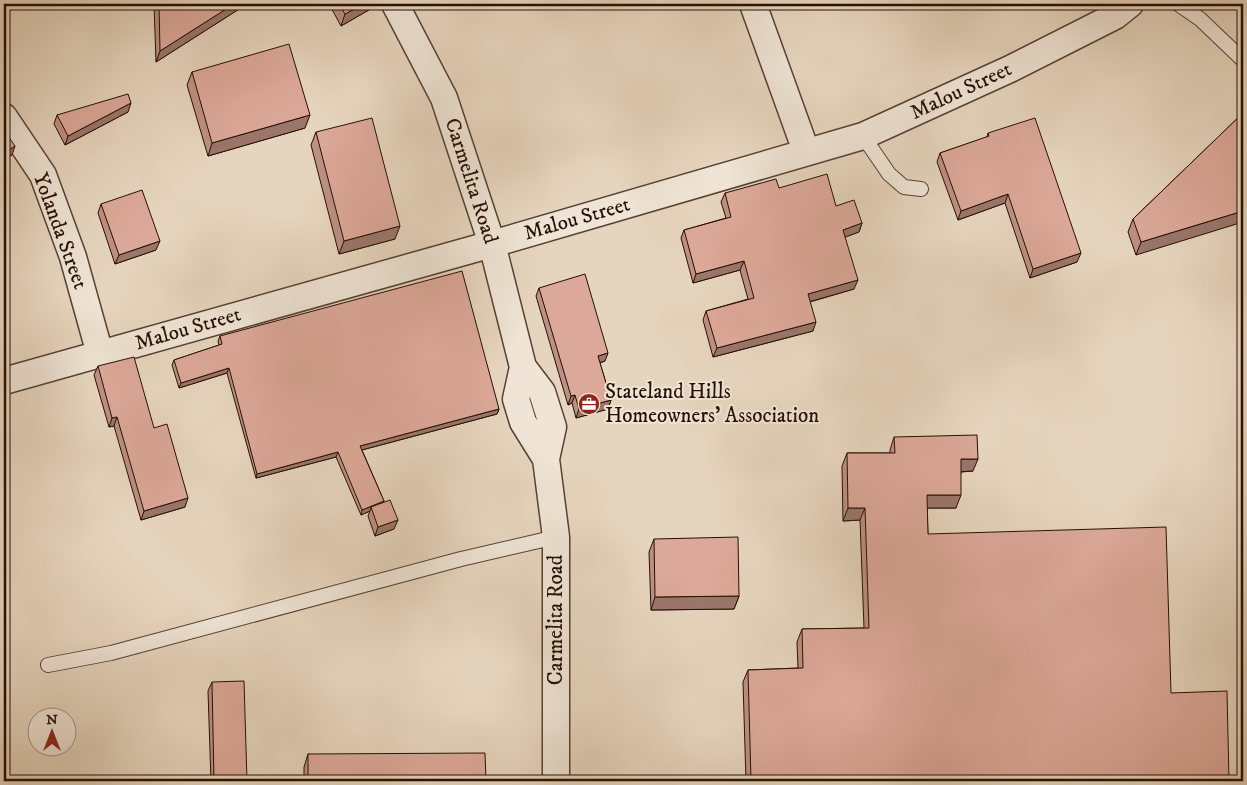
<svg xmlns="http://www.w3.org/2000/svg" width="1247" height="785" viewBox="0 0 1247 785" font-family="'IM FELL DW Pica',serif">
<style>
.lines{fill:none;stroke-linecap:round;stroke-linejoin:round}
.lane-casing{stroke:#564032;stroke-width:16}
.street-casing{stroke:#564032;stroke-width:29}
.lane{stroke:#efe4d5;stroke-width:14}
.street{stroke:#efe4d5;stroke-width:26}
.wall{fill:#bd9084;stroke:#260f03}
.shaded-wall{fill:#9a766b;stroke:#260f03}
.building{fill:#dca899;stroke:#260f03}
.labels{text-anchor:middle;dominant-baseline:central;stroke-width:4;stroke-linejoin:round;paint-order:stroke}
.street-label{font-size:21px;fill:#260f03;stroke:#efe4d5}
.poi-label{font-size:21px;fill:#260f03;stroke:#efe4d5;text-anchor:start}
</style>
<rect width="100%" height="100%" fill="#e6d5be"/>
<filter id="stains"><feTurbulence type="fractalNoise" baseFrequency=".004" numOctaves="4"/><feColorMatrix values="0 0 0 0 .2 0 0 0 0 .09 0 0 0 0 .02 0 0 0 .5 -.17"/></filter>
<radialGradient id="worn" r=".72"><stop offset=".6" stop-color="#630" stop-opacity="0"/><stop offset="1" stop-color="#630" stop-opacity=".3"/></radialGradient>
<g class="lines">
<g class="lane-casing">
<path id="lane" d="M1178,4L1200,19L1243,60
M863,136L889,174L904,187L921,189
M48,665L111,653L461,559L556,537"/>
</g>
<g class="street-casing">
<path id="street" d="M395,4L444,98L492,244L523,367L542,392L553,427L546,459L556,537V781
M753,4L806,151
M4,117L43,175L73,257L100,354
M523,367L516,399L523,422L546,459
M4,381L492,244L863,136L1010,69L1115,16L1130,4"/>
</g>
<use href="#lane" class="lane"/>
<use href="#street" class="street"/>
</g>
<path class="wall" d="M154,4H247L156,62Z
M329,4H376L374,7L341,26Z
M423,4H435L426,9Z
M192,72L305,128L208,156L187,85Z
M128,112L65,145L54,124L57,115Z
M1243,113L1136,255L1128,232L1133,219Z
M316,132L395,239L339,254L311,145Z
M988,133L1077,262L1030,278L1005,203L958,220L937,162L940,153L987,137Z
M779,188L836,206L862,223L859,232L845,237L854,289L810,302L813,331L713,357L703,320L706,311L748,299L740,270L693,283L681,238L684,230L726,218L721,202L725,193Z
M101,204L156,250L115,264L98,213Z
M539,288L605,361L600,363L611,400L608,409L576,418L572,403L568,405L536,296Z
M220,336L499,409L497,414L362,450L384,501L383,503L394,529L375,536L368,516L370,511L361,515L336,457L256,478L227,373L179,388L172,365L174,360L219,345L218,341Z
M98,366L154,428L185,507L141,520L114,426L109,427L94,375Z
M894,437L973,471L961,472L956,508H927L928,534L1171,693L1229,781H746L743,682L748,670L798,668L797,642L802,629L864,628L860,520L843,521L842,466L847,453H890V450Z
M654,539L739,596L734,609L651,610L649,552Z
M212,682L247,781H211L208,691Z
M308,754L486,781H304V767Z"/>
<path class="shaded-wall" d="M234,4H247L156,62L160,51Z
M364,4H376L374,7L341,26L345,14Z
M427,4H435L426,9Z
M131,103L128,112L65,145L68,136Z
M310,115L305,128L208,156L212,143Z
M15,146L12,155L4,160V153Z
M1008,194L1005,203L958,220L961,211Z
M1243,211V222L1136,255L1141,242Z
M862,223L859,232L840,239L843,230Z
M400,226L395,239L339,254L344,241Z
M160,241L156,250L115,264L119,255Z
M1081,253L1077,262L1030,278L1033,269Z
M744,261L740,270L693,283L696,274Z
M858,280L854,289L805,303L808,294Z
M816,322L813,331L713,357L717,348Z
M608,353L605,361L595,364L598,356Z
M229,368L227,373L179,388L181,383Z
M575,395L572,403L568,405L571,396Z
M611,400L608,409L576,418L579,409Z
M499,409L497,414L358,451L360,446Z
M117,417L114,426L109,427L112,418Z
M338,452L336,457L256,478L257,474Z
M961,459H978L973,471L956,472Z
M927,495H961L956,508H922Z
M188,498L185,507L141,520L144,511Z
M384,501L382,506L371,507L370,511L361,515L362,510Z
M848,508H865L860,520L843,521Z
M398,520L394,529L375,536L378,527Z
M739,596L734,609L651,610L655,597Z"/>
<path class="building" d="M159,4H234L160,51Z
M339,4H364L345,14Z
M289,44L310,115L212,143L192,72Z
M128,94L131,103L68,136L57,115Z
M1243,113V211L1141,242L1133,219Z
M372,118L400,226L344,241L316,132Z
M1035,118L1081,253L1033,269L1008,194L961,211L940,153L989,136L988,133Z
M4,130L15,146L4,153Z
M827,174L836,206L854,200L862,223L843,230L858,280L808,294L816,322L717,348L706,311L754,298L744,261L696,274L684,230L731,217L725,193L776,179L779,188Z
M142,190L160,241L119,255L101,204Z
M462,271L499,409L360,446L384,501L362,510L338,452L257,474L229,368L181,383L174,360L222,344L220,336Z
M585,274L608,353L598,356L611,400L579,409L575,395L571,396L539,288Z
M134,357L154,428L167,424L188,498L144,511L117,417L112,418L98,366Z
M977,435L978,459H961V495H927L928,534L1166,527L1171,693L1227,691L1229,781H751L748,670L803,668L802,629L869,628L865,508H848L847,453H895L894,437Z
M390,500L398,520L378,527L371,507Z
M738,537L739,596L655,597L654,539Z
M244,681L247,781H214L212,682Z
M485,753L486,781H308V754Z"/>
<defs>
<g id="office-disc" transform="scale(1.125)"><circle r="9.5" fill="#8f2418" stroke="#efe4d5"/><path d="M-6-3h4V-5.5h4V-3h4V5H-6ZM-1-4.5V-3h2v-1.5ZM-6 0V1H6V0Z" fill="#fff"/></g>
</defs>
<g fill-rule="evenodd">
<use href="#office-disc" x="589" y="404"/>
</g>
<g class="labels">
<g class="street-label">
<text transform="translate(961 91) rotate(-25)">Malou Street</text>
<text transform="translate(471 181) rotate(72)">Carmelita Road</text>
<text transform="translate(577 219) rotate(-16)">Malou Street</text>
<text transform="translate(60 231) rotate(70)">Yolanda Street</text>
<text transform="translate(188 329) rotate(-16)">Malou Street</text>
<text transform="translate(556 620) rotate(-90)">Carmelita Road</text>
</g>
<g class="poi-label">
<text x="605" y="392">Stateland Hills<tspan x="605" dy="24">Homeowners' Association</tspan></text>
</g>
</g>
<rect width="1247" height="785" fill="none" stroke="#e6d5be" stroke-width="20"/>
<rect x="5" y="5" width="1237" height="775" fill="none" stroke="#260f03" stroke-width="2.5"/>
<rect x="10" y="10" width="1227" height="765" fill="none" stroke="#260f03"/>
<g transform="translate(52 732)"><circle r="24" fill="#efe4d5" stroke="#9f8f81"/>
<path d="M0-4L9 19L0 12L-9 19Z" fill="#8f2418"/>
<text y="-8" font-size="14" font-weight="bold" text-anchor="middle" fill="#260f03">N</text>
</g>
<rect width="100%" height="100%" filter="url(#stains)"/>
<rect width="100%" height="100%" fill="url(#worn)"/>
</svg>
